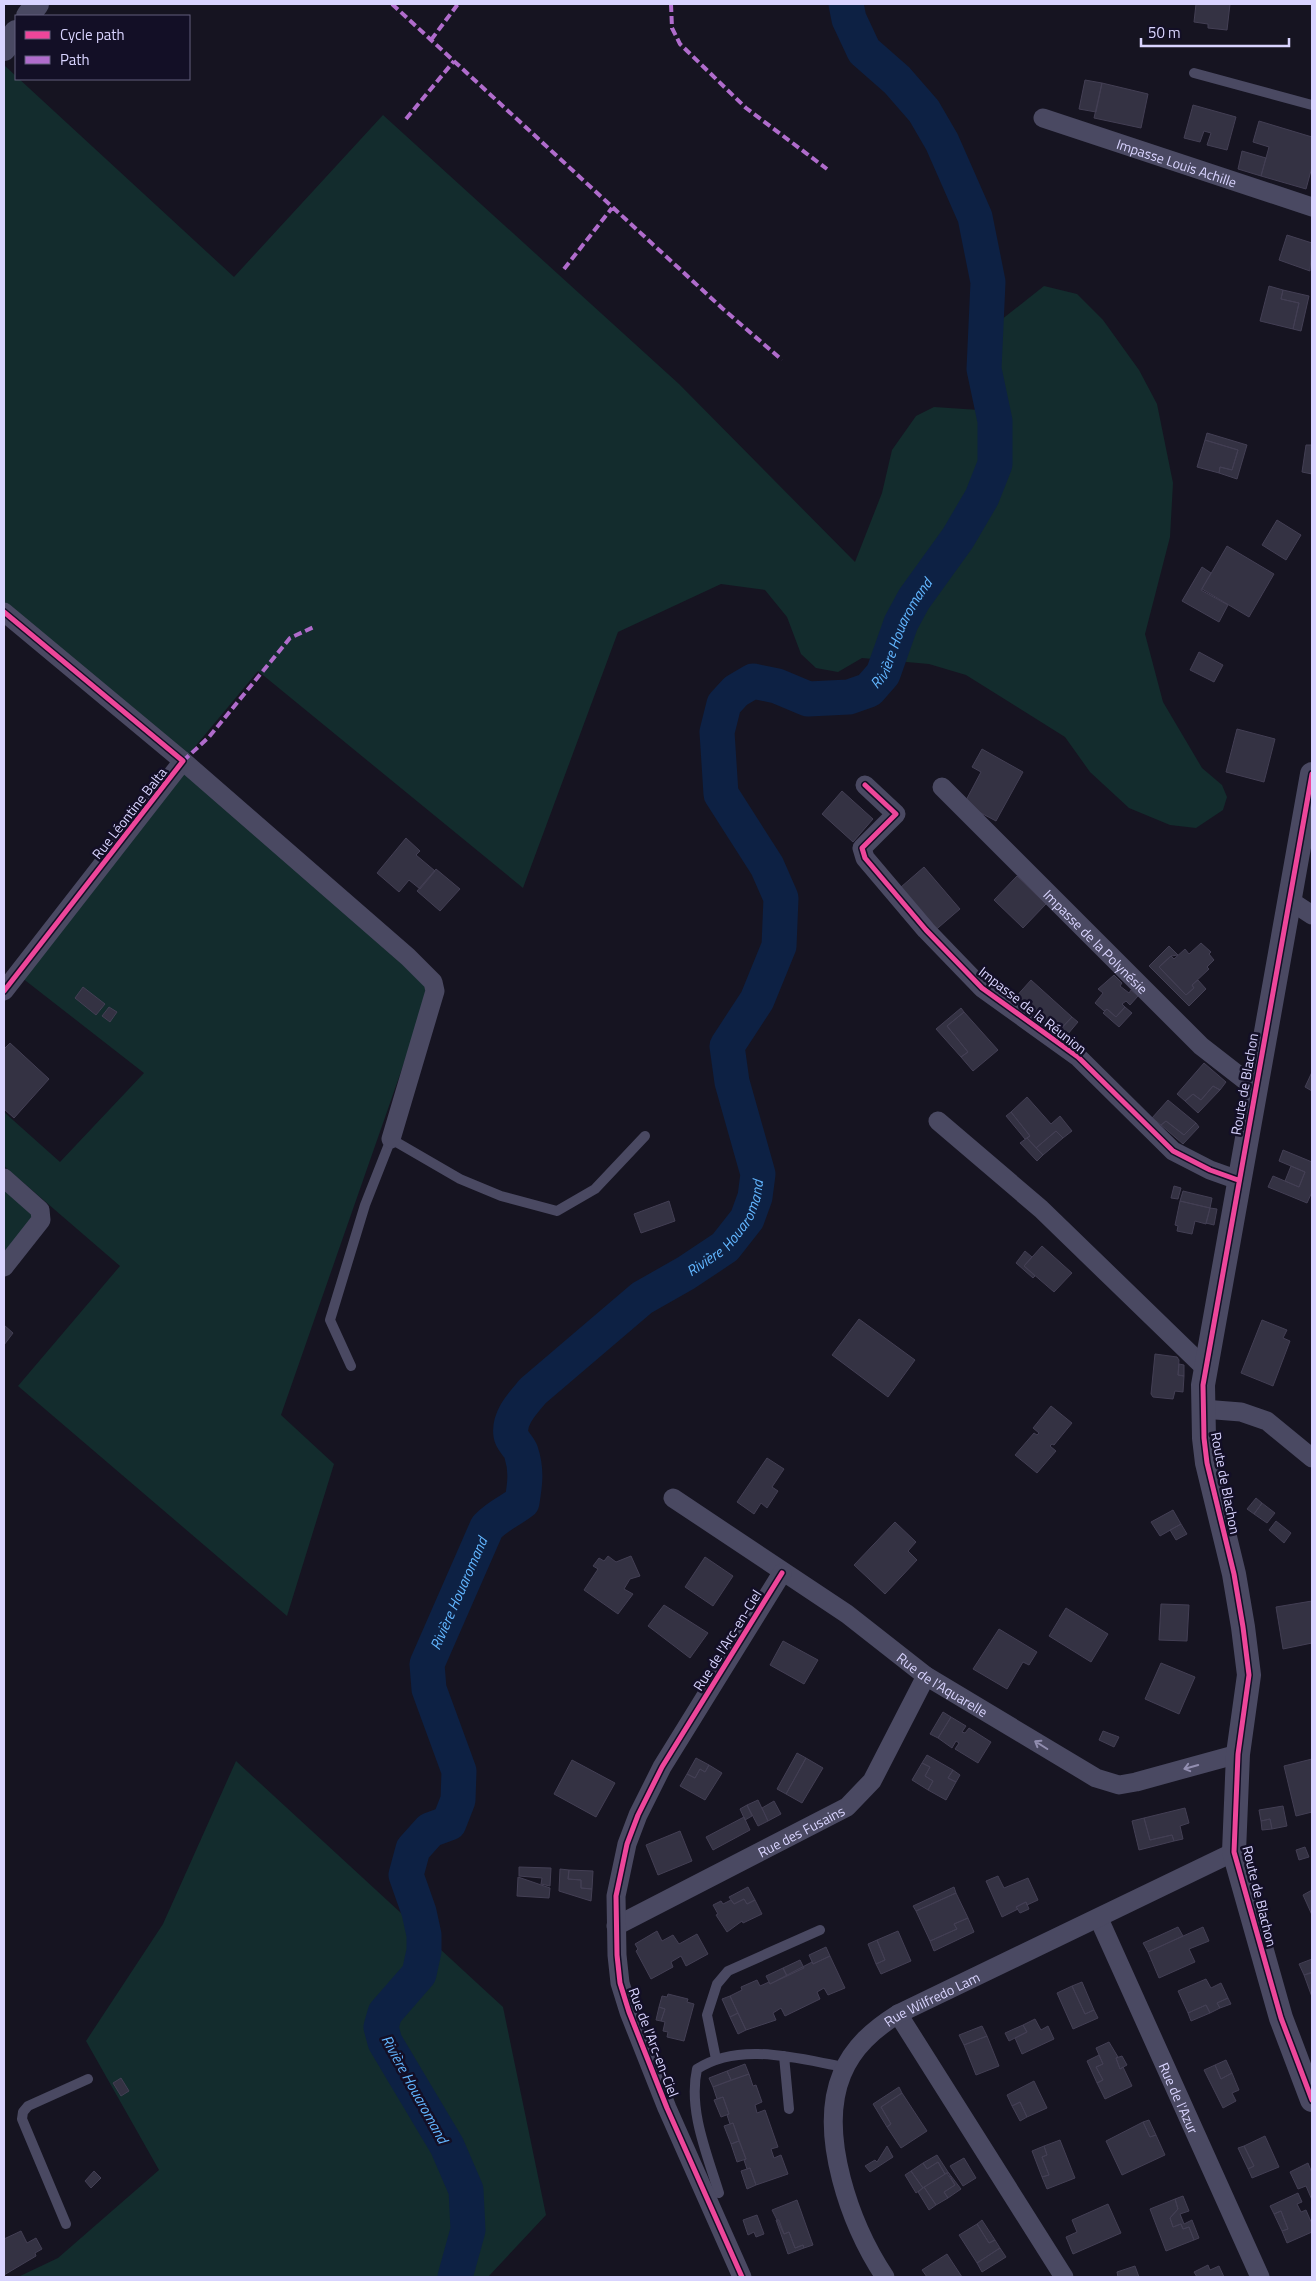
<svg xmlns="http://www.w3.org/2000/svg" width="1316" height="2281" viewBox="0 0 1316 2281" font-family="'Titillium Web',sans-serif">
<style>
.green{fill:#132c2d}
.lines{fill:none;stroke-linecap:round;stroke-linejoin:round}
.river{stroke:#0d2144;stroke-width:35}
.building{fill:#343243;stroke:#433f54}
.service{stroke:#4a4962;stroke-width:10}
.minor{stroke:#4a4962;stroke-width:19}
.tertiary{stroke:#4a4962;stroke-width:24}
.quiet{stroke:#b06ccc;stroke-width:4;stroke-dasharray:8 4;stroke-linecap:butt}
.cycleway-casing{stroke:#130f26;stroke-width:8}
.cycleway{stroke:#ed469a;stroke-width:5}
.oneway{stroke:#928eb0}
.labels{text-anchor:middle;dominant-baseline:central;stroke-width:5;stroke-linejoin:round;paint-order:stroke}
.street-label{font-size:14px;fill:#d9d4ff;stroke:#130f26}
.water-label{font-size:15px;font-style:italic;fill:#62b6ff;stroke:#130f26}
</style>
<rect width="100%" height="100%" fill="#161421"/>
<path class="green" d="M4,65L234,277L383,115L679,384L855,562L882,493L892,450L916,416L934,407L979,410L997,394L995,366L1001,320L1044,286L1077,294L1103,320L1139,370L1157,404L1173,483L1170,537L1145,634L1163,702L1202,768L1222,785L1227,797L1223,810L1196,828L1170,825L1129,808L1090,772L1065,737L966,675L929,664L862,658L838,672L816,668L801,654L787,617L765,590L721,584L618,632L523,888L258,671L183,761L425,984L426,1000L281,1415L334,1464L287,1616L18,1386L120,1266L4,1166V1112L60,1162L144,1073L17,974L183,761L4,611Z
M4,1178L40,1210L4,1267Z
M236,1761L503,2007L546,2215L488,2277H18L58,2258L159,2170L86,2041L163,1924Z"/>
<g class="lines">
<path class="river" id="s1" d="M455,2277L468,2230L466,2190L447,2146L385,2042L381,2027L385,2013L419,1974L424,1951V1935L419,1912L406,1875L413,1849L430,1830L449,1823L458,1800L459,1771L429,1689L427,1664L487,1527C500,1514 509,1512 522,1502C525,1484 527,1470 521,1452C519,1446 512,1441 511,1435C508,1418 523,1403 533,1391L642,1298L686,1273L725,1247L747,1219L755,1197L758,1174L732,1082L727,1046L757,1000L779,946L781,898L767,866L721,794L717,732L724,704L736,691L753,681L777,686L808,699L849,697L869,690L883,674L901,623L914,599L958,538L982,497L995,464V421L984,369L988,282L975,217L942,142L924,111L897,80L864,51L849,19L846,4"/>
</g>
<path class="building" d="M1196,4H1230L1227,30L1208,28V24L1194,22Z
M1085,80L1102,83L1096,112L1079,109Z
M1102,83L1148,94L1141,128L1094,118Z
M1193,105L1236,117L1227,150L1207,145L1211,133L1204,131L1200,142L1184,138Z
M1259,121L1312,137V167L1306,189L1261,176L1269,147L1253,142Z
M1242,151L1266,158L1261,176L1238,169Z
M1287,235L1312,243L1310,271L1279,260Z
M1269,286L1283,290L1281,299L1299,303L1293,329L1260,321Z
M1283,290L1309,296L1301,331L1293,329L1299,303L1281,299Z
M1207,433L1247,445L1237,479L1219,473L1220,467L1232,470L1238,450L1205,440Z
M1205,440L1238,450L1232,470L1220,467L1219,473L1197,467Z
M1306,445H1312V474L1302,472Z
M1277,520L1301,535L1286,560L1262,545Z
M1227,546L1274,574L1249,617L1202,589Z
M1202,567L1211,573L1201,590L1228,605L1219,622L1182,601Z
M1199,652L1223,665L1214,682L1190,670Z
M1237,729L1275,739L1264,782L1226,772Z
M982,749L1023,772L996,821L964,804L981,772L972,767Z
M842,791L873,819L853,842L822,814Z
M406,838L420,851L416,855L435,871L420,889L409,880L399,892L377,873Z
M924,867L960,909L932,933L901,887Z
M436,869L460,889L440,911L417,891Z
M1017,876L1046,904L1023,928L994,900Z
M1201,943L1211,952L1209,954L1214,960L1207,967L1209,969L1192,985L1194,988L1186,995L1159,967L1171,956L1174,959L1185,949L1189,954Z
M1169,946L1178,955L1171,956L1159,967L1186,995L1194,988L1192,985L1198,980L1206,989L1189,1006L1149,966Z
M1114,975L1122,983L1120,986L1129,993L1131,990L1138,996L1130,1005L1126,1001L1122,1004L1125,1007L1116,1017L1107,1009L1104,1011L1095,1003L1103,993L1098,989Z
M1031,980L1072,1017L1055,1035L1014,999Z
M83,987L105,1004L96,1015L75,998Z
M109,1007L117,1012L110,1022L102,1016Z
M1125,1007L1132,1013L1119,1027L1103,1013L1107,1009L1116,1017Z
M961,1008L964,1012L947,1026L968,1052L961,1057L936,1029Z
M964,1012L998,1050L973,1071L961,1057L968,1052L947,1026Z
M1072,1017L1078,1022L1062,1041L1055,1035Z
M10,1043L49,1079L14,1118L4,1109V1049Z
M1204,1063L1226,1082L1220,1090L1213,1086L1201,1100L1193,1094L1185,1101L1177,1094Z
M1312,1072V1091L1305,1087Z
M1213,1086L1220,1090L1198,1113L1185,1101L1193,1094L1201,1100Z
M1027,1097L1051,1124L1060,1116L1072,1131L1063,1138L1056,1131L1036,1148L1027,1138L1030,1136L1011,1112Z
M1168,1100L1196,1123L1184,1135L1166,1121L1161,1125L1152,1118Z
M1011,1112L1030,1136L1025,1139L1006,1116Z
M1166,1121L1184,1135L1196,1123L1199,1127L1183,1144L1161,1125Z
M1056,1131L1063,1138L1043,1155L1036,1148Z
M1027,1138L1043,1155L1037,1161L1020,1143Z
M1283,1150L1312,1162V1192L1307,1203L1268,1187L1273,1176L1299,1187L1305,1172L1279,1161Z
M1291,1166L1305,1172L1299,1187L1285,1181Z
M1174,1186L1181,1188L1178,1199L1171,1198Z
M1183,1191L1212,1198L1210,1208L1180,1201Z
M669,1201L675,1221L641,1233L634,1214Z
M1180,1201L1210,1208L1206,1224L1195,1221L1192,1234L1177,1231L1178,1226L1175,1225Z
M1210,1208L1217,1209L1214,1225L1206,1223Z
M1042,1246L1072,1273L1054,1292L1024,1266Z
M1025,1251L1032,1257L1024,1266L1035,1276L1033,1278L1016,1263Z
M859,1319L915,1360L888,1397L832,1355Z
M1262,1320L1287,1330L1283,1338L1290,1341L1273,1386L1241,1373Z
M4,1325L13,1333L4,1345Z
M1155,1354L1177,1357L1179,1360L1178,1375L1184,1376L1183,1392L1175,1391L1173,1399L1153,1397L1151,1394Z
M1179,1364L1184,1365V1376L1178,1375Z
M1051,1406L1072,1423L1054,1445L1052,1444L1050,1446L1056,1451L1037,1473L1015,1455L1034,1433L1037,1435L1039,1433L1033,1428Z
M767,1458L784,1469L772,1487L778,1491L767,1508L761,1503L754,1514L737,1502Z
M1256,1498L1262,1503L1254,1514L1247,1509Z
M1262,1503L1275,1513L1267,1523L1254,1514Z
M1173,1510L1181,1524L1160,1536L1151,1522Z
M1276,1521L1291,1533L1284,1543L1269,1530Z
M895,1522L916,1542L908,1551L917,1560L885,1594L854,1565Z
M1181,1524L1187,1534L1176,1540L1170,1530Z
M608,1556L616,1562L631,1556L640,1576L630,1579L624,1589L633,1594L618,1614L584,1590L598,1569L593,1566L599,1558L604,1561Z
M705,1557L733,1576L713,1606L685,1587Z
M1312,1601V1643L1283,1649L1276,1607Z
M1161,1604L1189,1605L1187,1641L1159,1640Z
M664,1605L708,1633L690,1658L648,1626Z
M1066,1608L1108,1634L1091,1662L1049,1636Z
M999,1629L1037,1652L1029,1665L1023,1662L1007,1689L973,1669Z
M783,1641L818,1660L804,1684L770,1665Z
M1161,1663L1195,1677L1179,1714L1145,1699Z
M943,1712L951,1717L938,1738L930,1734Z
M951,1717L966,1726L962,1732L965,1733L969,1728L991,1742L978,1763L955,1749L959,1743L956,1741L952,1748L938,1738Z
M1103,1731L1119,1737L1114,1747L1099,1740Z
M797,1753L806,1758L786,1794L777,1789Z
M927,1755L953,1770L948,1778L956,1782L946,1800L928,1790L933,1781L925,1776L930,1767L922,1763Z
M696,1758L709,1765L705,1772L700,1769L695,1778L687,1774Z
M806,1758L823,1768L802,1803L786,1794Z
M1312,1759V1812L1296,1816L1284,1766Z
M572,1760L615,1783L596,1817L554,1794Z
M922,1763L930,1767L925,1776L933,1781L928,1790L912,1780Z
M709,1765L722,1773L705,1800L680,1786L687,1774L695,1778L700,1769L705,1772Z
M953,1770L960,1775L956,1782L948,1778Z
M758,1800L768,1821L758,1826L747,1805Z
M774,1801L781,1814L768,1821L762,1808Z
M747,1805L752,1816L745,1820L740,1809Z
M1283,1806L1287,1826L1272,1829L1270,1819L1261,1821L1259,1810Z
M1185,1808L1189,1823L1180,1826L1183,1839L1174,1841L1172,1835L1150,1840L1144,1818Z
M744,1817L750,1830L713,1850L706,1837Z
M1144,1818L1150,1840L1172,1835L1174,1841L1139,1850L1132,1821Z
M1270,1819L1272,1829L1262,1830L1261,1821Z
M680,1831L692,1861L658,1875L646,1845Z
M1305,1847L1309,1857L1299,1860L1296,1850Z
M519,1867L551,1868L550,1886L541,1884L542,1878L519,1876Z
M560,1869L569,1870L568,1879L581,1880V1888L592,1889L591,1901L559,1891Z
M569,1870L593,1871L592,1889L581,1888V1880L568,1879Z
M998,1876L1004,1888L1028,1878L1038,1900L1027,1905L1026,1902L1016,1907L1018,1909L1002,1917L986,1881Z
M518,1877L550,1888L549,1898L517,1896Z
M748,1887L755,1900L747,1904L744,1899L734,1904L729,1897Z
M954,1887L956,1893L916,1911L913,1906Z
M1312,1890V1915L1303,1895Z
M956,1893L968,1918L954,1924L957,1929L930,1941L916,1911Z
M744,1899L747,1904L755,1900L762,1914L743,1923L742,1921L727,1932L716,1915L718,1914L713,1905L721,1901L723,1904L731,1900L734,1904Z
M1026,1902L1029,1909L1020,1913L1016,1907Z
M968,1918L974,1932L934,1951L930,1941L957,1929L954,1924Z
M1178,1927L1183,1936L1148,1952L1143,1943Z
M1203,1927L1209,1941L1189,1949L1195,1962L1159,1978L1148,1952Z
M657,1931L662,1941L673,1935L679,1944L697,1934L708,1954L686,1966L681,1956L671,1962L673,1967L651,1979L636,1951L638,1949L635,1944Z
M898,1931L911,1961L881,1974L876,1964L885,1960L877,1940Z
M877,1940L885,1960L876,1964L868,1944Z
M826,1947L830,1956L813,1964L809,1955Z
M830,1956L845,1988L828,1995L824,1988L817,1992L820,1999L785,2016L781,2008L773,2013L776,2020L746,2030L730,1996L742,1990L741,1987L757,1980L760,1986L769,1982L770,1984L812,1962L813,1964Z
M1312,1959V1973L1304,1975L1299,1964Z
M800,1960L804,1968L787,1976L783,1968Z
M783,1968L787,1976L770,1984L766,1976Z
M1312,1972V1997L1304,1975Z
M1206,1979L1211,1988L1221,1983L1228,1998L1217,2003L1220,2008L1210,2013L1206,2005L1188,2013L1178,1991Z
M1082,1982L1094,2010L1085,2014L1072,1986Z
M1072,1986L1085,2014L1094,2010L1098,2018L1073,2029L1057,1993Z
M668,1994L688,1999L687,2002L694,2004L684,2041L667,2037L668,2032L663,2031L665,2022L661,2021L665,2009L659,2007L662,1996L667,1997Z
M730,1996L738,2013L730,2017L722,1999Z
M1228,1998L1231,2004L1220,2008L1217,2003Z
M1206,2005L1210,2013L1191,2021L1188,2013Z
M659,2007L665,2009L661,2021L656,2020Z
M738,2013L746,2030L738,2034L730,2017Z
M1035,2019L1041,2030L1048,2026L1054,2039L1022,2054L1015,2038L1027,2032L1023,2025Z
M1023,2025L1027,2032L1009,2041L1005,2033Z
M982,2026L987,2036L964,2045L959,2035Z
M987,2036L999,2066L976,2075L964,2045Z
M1109,2042L1118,2057L1116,2058L1120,2069L1123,2067L1132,2086L1105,2099L1097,2083L1103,2080L1096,2067L1103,2064L1096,2048Z
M1099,2055L1103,2064L1096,2067L1103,2080L1097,2083L1087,2061Z
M1122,2056L1127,2065L1120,2069L1116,2058Z
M1226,2060L1232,2073L1221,2079L1215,2065Z
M745,2064L749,2074L731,2080L727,2071Z
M1215,2065L1221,2079L1232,2073L1239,2090L1232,2093L1236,2101L1223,2108L1204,2070Z
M727,2071L731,2080L713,2087L709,2078Z
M749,2074L753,2086L756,2085L762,2102L755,2105L757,2113L765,2110L778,2147L771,2149L774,2158L781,2155L788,2174L756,2185L750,2168L747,2169L744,2160L746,2159L733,2123L730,2124L727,2115L729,2114L723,2097L717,2099L713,2087Z
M121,2078L129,2091L121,2096L113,2083Z
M1034,2081L1047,2108L1027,2117L1020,2102L1012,2106L1007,2095Z
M899,2087L902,2093L881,2107L891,2124L887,2127L873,2104Z
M902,2093L927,2131L901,2148L887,2127L891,2124L881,2107Z
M723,2097L729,2114L721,2117L714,2100Z
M1020,2102L1027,2117L1020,2121L1012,2106Z
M1149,2120L1156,2135L1150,2137L1143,2122Z
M1143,2122L1150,2137L1156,2135L1165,2155L1122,2175L1106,2141Z
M733,2123L739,2141L731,2144L724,2126Z
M1265,2136L1279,2167L1252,2178L1248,2169L1254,2166L1244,2146Z
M1060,2140L1075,2178L1047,2189L1042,2177L1049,2175L1042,2157L1047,2155L1044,2146Z
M739,2141L746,2159L737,2162L731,2144Z
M887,2146L893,2157L870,2172L865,2166L875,2160L877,2162Z
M1044,2146L1047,2155L1042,2157L1049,2175L1042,2177L1032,2151Z
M1244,2146L1254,2166L1248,2169L1238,2148Z
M937,2155L948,2172L945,2174L938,2162L927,2169L923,2163Z
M964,2158L976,2178L963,2186L950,2166Z
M938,2162L945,2174L923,2188L911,2171L923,2163L927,2169Z
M1308,2163L1312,2173V2200L1306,2186L1298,2189L1290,2172Z
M750,2168L756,2185L747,2189L741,2171Z
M94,2171L101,2178L91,2188L85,2181Z
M911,2171L923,2188L916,2193L905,2175Z
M948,2172L961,2189L948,2198L944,2192L955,2185Z
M947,2173L955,2185L944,2192L948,2198L936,2205L924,2187Z
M924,2187L936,2205L929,2210L918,2192Z
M1298,2193L1302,2202L1297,2204L1301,2212L1306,2210L1312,2224V2232L1287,2243L1282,2231L1288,2229L1281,2211L1274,2214L1270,2206Z
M1183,2196L1189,2211L1180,2214L1184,2224L1192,2220L1199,2238L1194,2240L1189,2227L1183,2229L1181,2224L1173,2227L1170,2218L1178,2209L1175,2199Z
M1175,2199L1178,2209L1170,2218L1173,2227L1181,2224L1183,2229L1189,2227L1194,2240L1166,2251L1150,2209Z
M797,2200L813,2245L804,2248L803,2245L795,2248L789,2232L784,2234L772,2210Z
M1108,2204L1121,2233L1073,2254L1066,2237L1077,2232L1072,2220Z
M1281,2211L1288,2229L1282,2231L1274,2214Z
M757,2215L764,2234L756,2237L754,2232L748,2235L743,2220Z
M776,2220H779L784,2234L789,2232L795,2248L803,2245L804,2248L788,2254Z
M982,2220L995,2240L989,2243L977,2224Z
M977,2224L989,2243L995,2240L1000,2248L977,2263L959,2235Z
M21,2231L27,2243L36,2238L42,2249L35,2253L36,2256L4,2275V2239Z
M1000,2248L1006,2257L982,2272L977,2263Z
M947,2254L962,2277H927L922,2270Z
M1208,2265L1210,2270L1219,2266L1224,2277H1197L1194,2272Z
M1135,2266L1139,2277H1118L1117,2272Z"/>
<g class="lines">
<path class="service" d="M1194,73L1312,105
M351,1366L330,1320L365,1205L391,1139L460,1179L501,1196L557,1211L595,1189L645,1136
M784,2056L789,2109
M716,2059L707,2015L717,1984L728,1971L820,1930
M719,2193C707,2154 688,2110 697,2069C740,2041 798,2059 845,2067
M66,2224L22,2119L23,2112L28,2106L88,2079"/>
<g class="minor">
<path id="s2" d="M1043,118L1312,207"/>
<path d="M4,612L183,761L4,991"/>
<path d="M183,761L408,957L433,982L435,991L391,1139"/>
<path d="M865,785L896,814L862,848L865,858L926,930L982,988L1078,1057L1173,1151L1210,1170L1238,1180"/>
<path id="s3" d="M942,787L1201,1046L1255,1088"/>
<path d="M1289,900L1312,915"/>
<path d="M938,1121L1041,1209L1205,1368"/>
<path d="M4,1178L40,1210L41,1220L4,1267"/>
<path d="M1203,1409L1241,1412L1267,1421L1312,1458"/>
<path id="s4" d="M673,1498L847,1614L926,1676L1096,1778L1119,1785L1136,1782L1238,1754"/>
<path id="s5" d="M1099,1919L1260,2277"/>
<path id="s6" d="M616,1926L847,1807L872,1781L926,1676"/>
<path d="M898,2014L1064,2277"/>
<path d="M742,2277L667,2108L629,2012L620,1983L617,1955L616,1896L627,1844L638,1815L662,1767L782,1573"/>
<path id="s7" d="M885,2277C851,2226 817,2134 842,2074C853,2047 874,2029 898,2014L1234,1852"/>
</g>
<path class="tertiary" d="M28,16L37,4
M4,49L16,32
M1312,774L1203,1385L1204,1438L1207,1463L1234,1574L1243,1627L1249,1675L1238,1754L1234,1852L1281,2018L1312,2100"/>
<path class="quiet" d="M392,4L722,308L782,360
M671,4L672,28L680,44L746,108L827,169
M431,40L458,4
M406,119L454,61
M564,269L612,208
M183,761L209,737L290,638L316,626"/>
<g class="cycleway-casing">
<path id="cycleway" d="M4,612L183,761L4,991
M1312,774L1203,1385L1204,1438L1207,1463L1234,1574L1243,1627L1249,1675L1238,1754L1234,1852L1281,2018L1312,2100
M865,785L896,814L862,848L865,858L926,930L982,988L1078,1057L1173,1151L1210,1170L1238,1180
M742,2277L667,2108L629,2012L620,1983L617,1955L616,1896L627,1844L638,1815L662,1767L782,1573"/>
</g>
<use href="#cycleway" class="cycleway"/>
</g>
<defs><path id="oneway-shaft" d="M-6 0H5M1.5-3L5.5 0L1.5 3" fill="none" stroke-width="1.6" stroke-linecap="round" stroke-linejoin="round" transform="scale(1.25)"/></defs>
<g class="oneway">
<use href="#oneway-shaft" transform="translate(1041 1745) rotate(-148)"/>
<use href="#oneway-shaft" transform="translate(1191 1767) rotate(164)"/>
</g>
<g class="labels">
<g class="street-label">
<text stroke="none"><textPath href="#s2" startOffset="141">Impasse Louis Achille</textPath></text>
<text transform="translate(129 813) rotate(-52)">Rue Léontine Balta</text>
<text stroke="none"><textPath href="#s3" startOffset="218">Impasse de la Polynésie</textPath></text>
<text transform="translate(1033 1010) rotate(38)">Impasse de la Réunion</text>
<text transform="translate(1244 1084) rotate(-80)">Route de Blachon</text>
<text transform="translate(1226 1483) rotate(79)">Route de Blachon</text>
<text transform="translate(727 1640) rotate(-58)">Rue de l'Arc-en-Ciel</text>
<text stroke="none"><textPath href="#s4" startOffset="328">Rue de l'Aquarelle</textPath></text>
<text stroke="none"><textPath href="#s6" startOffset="208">Rue des Fusains</textPath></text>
<text transform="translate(1260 1896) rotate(76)">Route de Blachon</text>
<text stroke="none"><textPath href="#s7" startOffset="335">Rue Wilfredo Lam</textPath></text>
<text transform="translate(654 2042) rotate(69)">Rue de l'Arc-en-Ciel</text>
<text stroke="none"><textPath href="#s5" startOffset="196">Rue de l'Azur</textPath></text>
</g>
<g class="water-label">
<text stroke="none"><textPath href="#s1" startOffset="2046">Rivière Houaromand</textPath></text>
<text stroke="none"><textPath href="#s1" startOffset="1251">Rivière Houaromand</textPath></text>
<text stroke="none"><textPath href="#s1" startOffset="758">Rivière Houaromand</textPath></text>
<text transform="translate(415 2089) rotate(61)">Rivière Houaromand</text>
</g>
</g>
<rect width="1316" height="2281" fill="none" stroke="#d9d4ff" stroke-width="10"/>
<rect x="15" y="15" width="175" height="65" fill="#130f26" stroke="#625e7d"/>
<rect x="25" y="31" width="25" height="8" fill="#ed469a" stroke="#625e7d"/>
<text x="60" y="40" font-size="15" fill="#d9d4ff">Cycle path</text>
<rect x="25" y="56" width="25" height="8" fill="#b06ccc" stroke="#625e7d"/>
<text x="60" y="65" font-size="15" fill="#d9d4ff">Path</text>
<path d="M1141 38v8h148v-8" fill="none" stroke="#d9d4ff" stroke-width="2.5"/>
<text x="1148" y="38" font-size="15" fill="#d9d4ff" stroke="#130f26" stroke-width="4" paint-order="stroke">50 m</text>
</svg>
